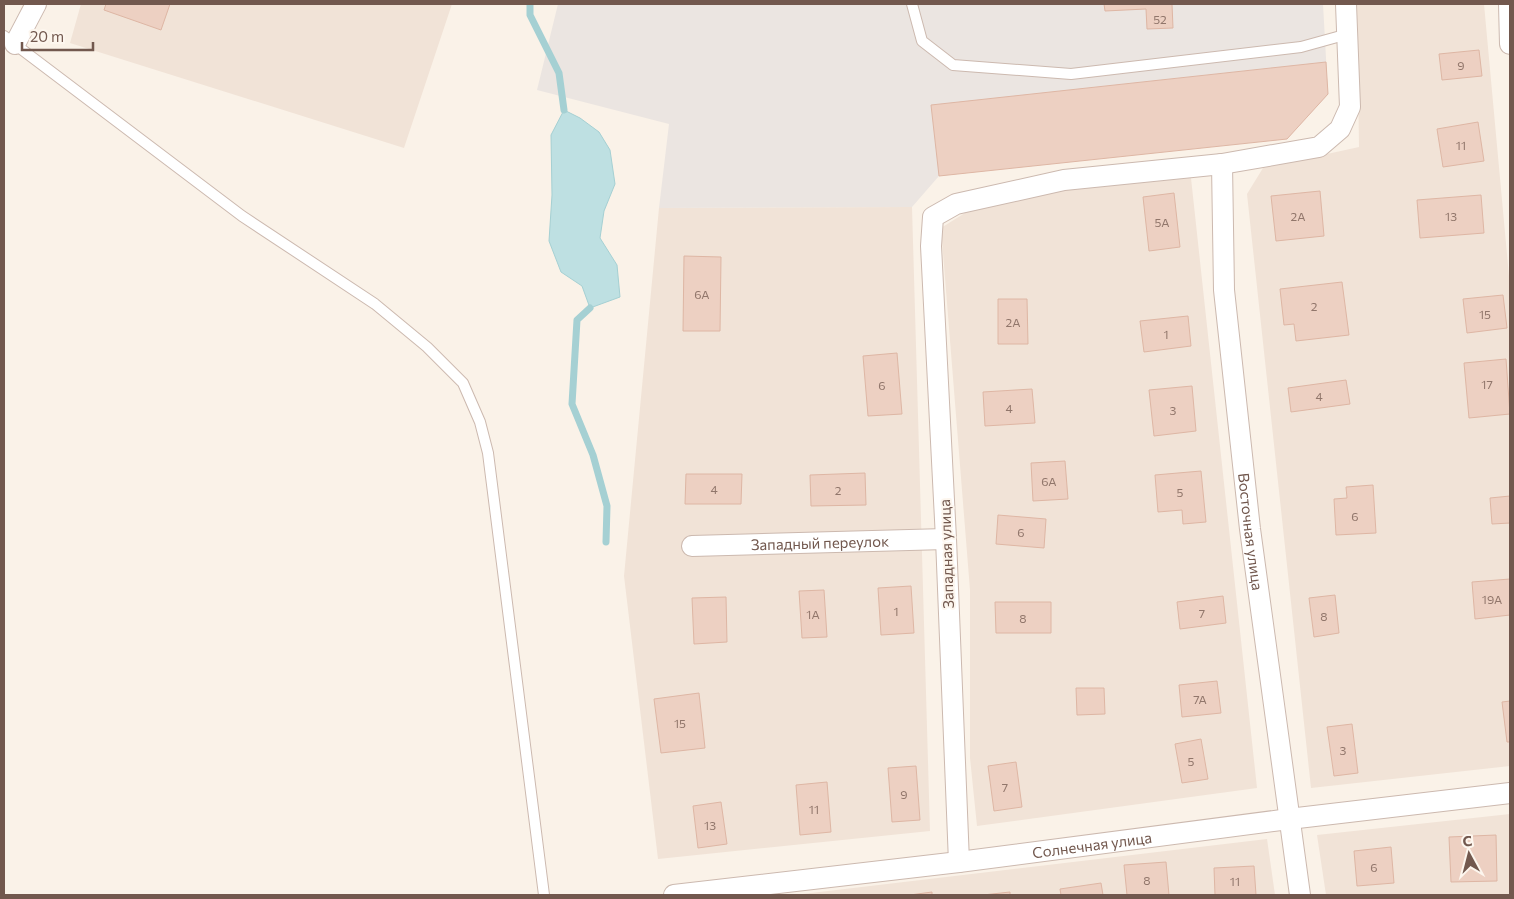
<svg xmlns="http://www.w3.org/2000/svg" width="1514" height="899" viewBox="0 0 1514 899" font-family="Commissioner,sans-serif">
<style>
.residential{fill:#f1e3d7}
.industrial{fill:#ebe5e1}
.water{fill:#bee0e2;stroke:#a5d0d3}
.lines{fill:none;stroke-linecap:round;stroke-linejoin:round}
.stream{stroke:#a5d0d3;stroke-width:7}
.building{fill:#edd0c2;stroke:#deb6a4}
.lane-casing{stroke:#ccb9af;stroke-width:12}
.street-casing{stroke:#ccb9af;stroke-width:22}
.lane{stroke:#fff;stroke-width:10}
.street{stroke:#fff;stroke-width:20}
.labels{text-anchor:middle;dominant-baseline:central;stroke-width:4;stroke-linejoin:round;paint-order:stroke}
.number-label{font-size:12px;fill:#91766b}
.street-label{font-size:15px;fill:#72584e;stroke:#fdf6ee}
</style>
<rect width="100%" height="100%" fill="#faf2e8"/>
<path class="residential" d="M81,4H452L404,148L70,43Z
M1357,4H1484L1510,287V766L1311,788L1247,194L1263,168L1359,147Z
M1191,178L1257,788L977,826L970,758V590L941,228L968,211L1030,193Z
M912,207L930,831L658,859L624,576L659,208Z
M1510,814V895H1326L1317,835Z
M1267,839L1275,895H794Z"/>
<path class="industrial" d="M558,4H1323L1328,94L1287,139L939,176L912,207L659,208L669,124L537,90Z"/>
<path class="water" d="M564,110L580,118L599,132L610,150L615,184L604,211L600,238L617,265L620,297L590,308L582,286L561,272L549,241L552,195L551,135Z"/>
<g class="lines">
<path class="stream" d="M530,4V15L559,73L564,110
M590,308L577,320L572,404L593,455L607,506L606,542"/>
</g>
<path class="building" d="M106,4H170L161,30L104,10Z
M1104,4H1172L1173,28L1147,29L1146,9L1105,11Z
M1479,50L1482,76L1442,80L1439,54Z
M1326,62L1328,94L1287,139L939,176L931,105Z
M1478,122L1484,161L1443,167L1437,129Z
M1320,191L1324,236L1276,241L1271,196Z
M1174,193L1180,247L1149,251L1143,197Z
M1481,195L1484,233L1420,238L1417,200Z
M684,256L721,257L720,331H683Z
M1342,282L1349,335L1296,341L1294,324L1284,325L1280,289Z
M1503,295L1507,328L1467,333L1463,299Z
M998,299H1027L1028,344H998Z
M1188,316L1191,346L1144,352L1140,321Z
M897,353L902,414L868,416L863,356Z
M1506,359L1510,414L1469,418L1464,363Z
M1346,380L1350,404L1291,412L1288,388Z
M1192,386L1196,431L1154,436L1149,390Z
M1032,389L1035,423L985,426L983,392Z
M1065,461L1068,499L1033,501L1031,463Z
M1201,471L1206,522L1183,524L1182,510L1158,512L1155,475Z
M865,473L866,505L811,506L810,475Z
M686,474H742L741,504H685Z
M1373,485L1376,533L1336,535L1334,499L1347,498L1346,487Z
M1510,496V523L1492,524L1490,498Z
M998,515L1046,519L1044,548L996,544Z
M1510,579V615L1475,619L1472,582Z
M911,586L914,633L881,635L878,588Z
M824,590L827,637L802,638L799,591Z
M1335,595L1339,633L1314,637L1309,598Z
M1223,596L1226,623L1180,629L1177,602Z
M726,597L727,642L694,644L692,598Z
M995,602H1051V633H996Z
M1217,681L1221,713L1182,717L1179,685Z
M1076,688H1104L1105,714L1077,715Z
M699,693L705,748L661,753L654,699Z
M1510,701V742H1507L1502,702Z
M1352,724L1358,773L1334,776L1327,727Z
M1201,739L1208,779L1182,783L1175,744Z
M1016,762L1022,807L994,811L988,766Z
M916,766L920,820L892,822L888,768Z
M827,782L831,832L800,835L796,785Z
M721,802L727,844L698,848L693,806Z
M1496,835L1497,881L1451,882L1449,837Z
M1391,847L1394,883L1357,886L1354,851Z
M1166,862L1169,895H1127L1124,865Z
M1254,866L1256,895H1215L1214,868Z
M1101,883L1103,895H1061L1060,889Z
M932,892V895H910Z
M1010,892V895H983Z"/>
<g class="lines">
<g class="lane-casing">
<path id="lane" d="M912,4L922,41L953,65L1071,74L1301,47L1348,34
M4,36L242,216L375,304L427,347L463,383L480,422L488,453L544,895"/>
</g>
<g class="street-casing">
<g id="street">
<path d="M1509,4L1510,44"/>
<path d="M15,44L36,4"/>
<path id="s1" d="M1222,164L1224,290L1250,529L1300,895"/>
<path id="s2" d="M692,546L946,539"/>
<path d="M959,862L946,539L931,246L933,217L956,204L1064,180L1222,164L1319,147L1340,129L1350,107L1346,4"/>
<path id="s3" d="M674,895L959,862L1289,819L1510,793"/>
</g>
</g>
<use href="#lane" class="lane"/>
<use href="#street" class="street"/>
</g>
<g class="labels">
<g class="number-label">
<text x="1160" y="19">52</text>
<text x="1461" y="65">9</text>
<text x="1461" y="145">11</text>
<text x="1298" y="216">2А</text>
<text x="1451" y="216">13</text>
<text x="1162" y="222">5А</text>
<text x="702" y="294">6А</text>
<text x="1314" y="306">2</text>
<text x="1485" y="314">15</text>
<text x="1013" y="322">2А</text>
<text x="1166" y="334">1</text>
<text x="1487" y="384">17</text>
<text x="882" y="385">6</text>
<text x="1319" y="396">4</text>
<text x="1009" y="408">4</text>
<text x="1173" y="410">3</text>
<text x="1049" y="481">6А</text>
<text x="714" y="489">4</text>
<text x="838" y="490">2</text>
<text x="1180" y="492">5</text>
<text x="1355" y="516">6</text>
<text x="1021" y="532">6</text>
<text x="1492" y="599">19А</text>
<text x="896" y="611">1</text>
<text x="1202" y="613">7</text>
<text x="813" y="614">1А</text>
<text x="1324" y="616">8</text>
<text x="1023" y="618">8</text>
<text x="1200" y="699">7А</text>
<text x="680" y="723">15</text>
<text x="1343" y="750">3</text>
<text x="1191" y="761">5</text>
<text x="1005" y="787">7</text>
<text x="904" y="794">9</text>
<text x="814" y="809">11</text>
<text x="710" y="825">13</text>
<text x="1374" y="867">6</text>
<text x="1147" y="880">8</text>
<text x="1235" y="881">11</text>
</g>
<g class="street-label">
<text stroke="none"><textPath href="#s1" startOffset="369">Восточная улица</textPath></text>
<text stroke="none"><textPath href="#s2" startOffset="128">Западный переулок</textPath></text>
<text transform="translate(946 554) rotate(-92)">Западная улица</text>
<text stroke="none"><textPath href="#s3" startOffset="421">Солнечная улица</textPath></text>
</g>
</g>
<rect width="1514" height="899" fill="none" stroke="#72584e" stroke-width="10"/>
<g transform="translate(1469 854) rotate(353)" stroke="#fdf6ee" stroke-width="4" paint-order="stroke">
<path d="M0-4L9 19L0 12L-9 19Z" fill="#72584e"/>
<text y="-8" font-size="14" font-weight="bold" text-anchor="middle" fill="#72584e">С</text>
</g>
<path d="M22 42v8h71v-8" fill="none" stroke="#72584e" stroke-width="2.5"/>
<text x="30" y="42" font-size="15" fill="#72584e" stroke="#fdf6ee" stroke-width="4" paint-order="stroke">20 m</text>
</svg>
